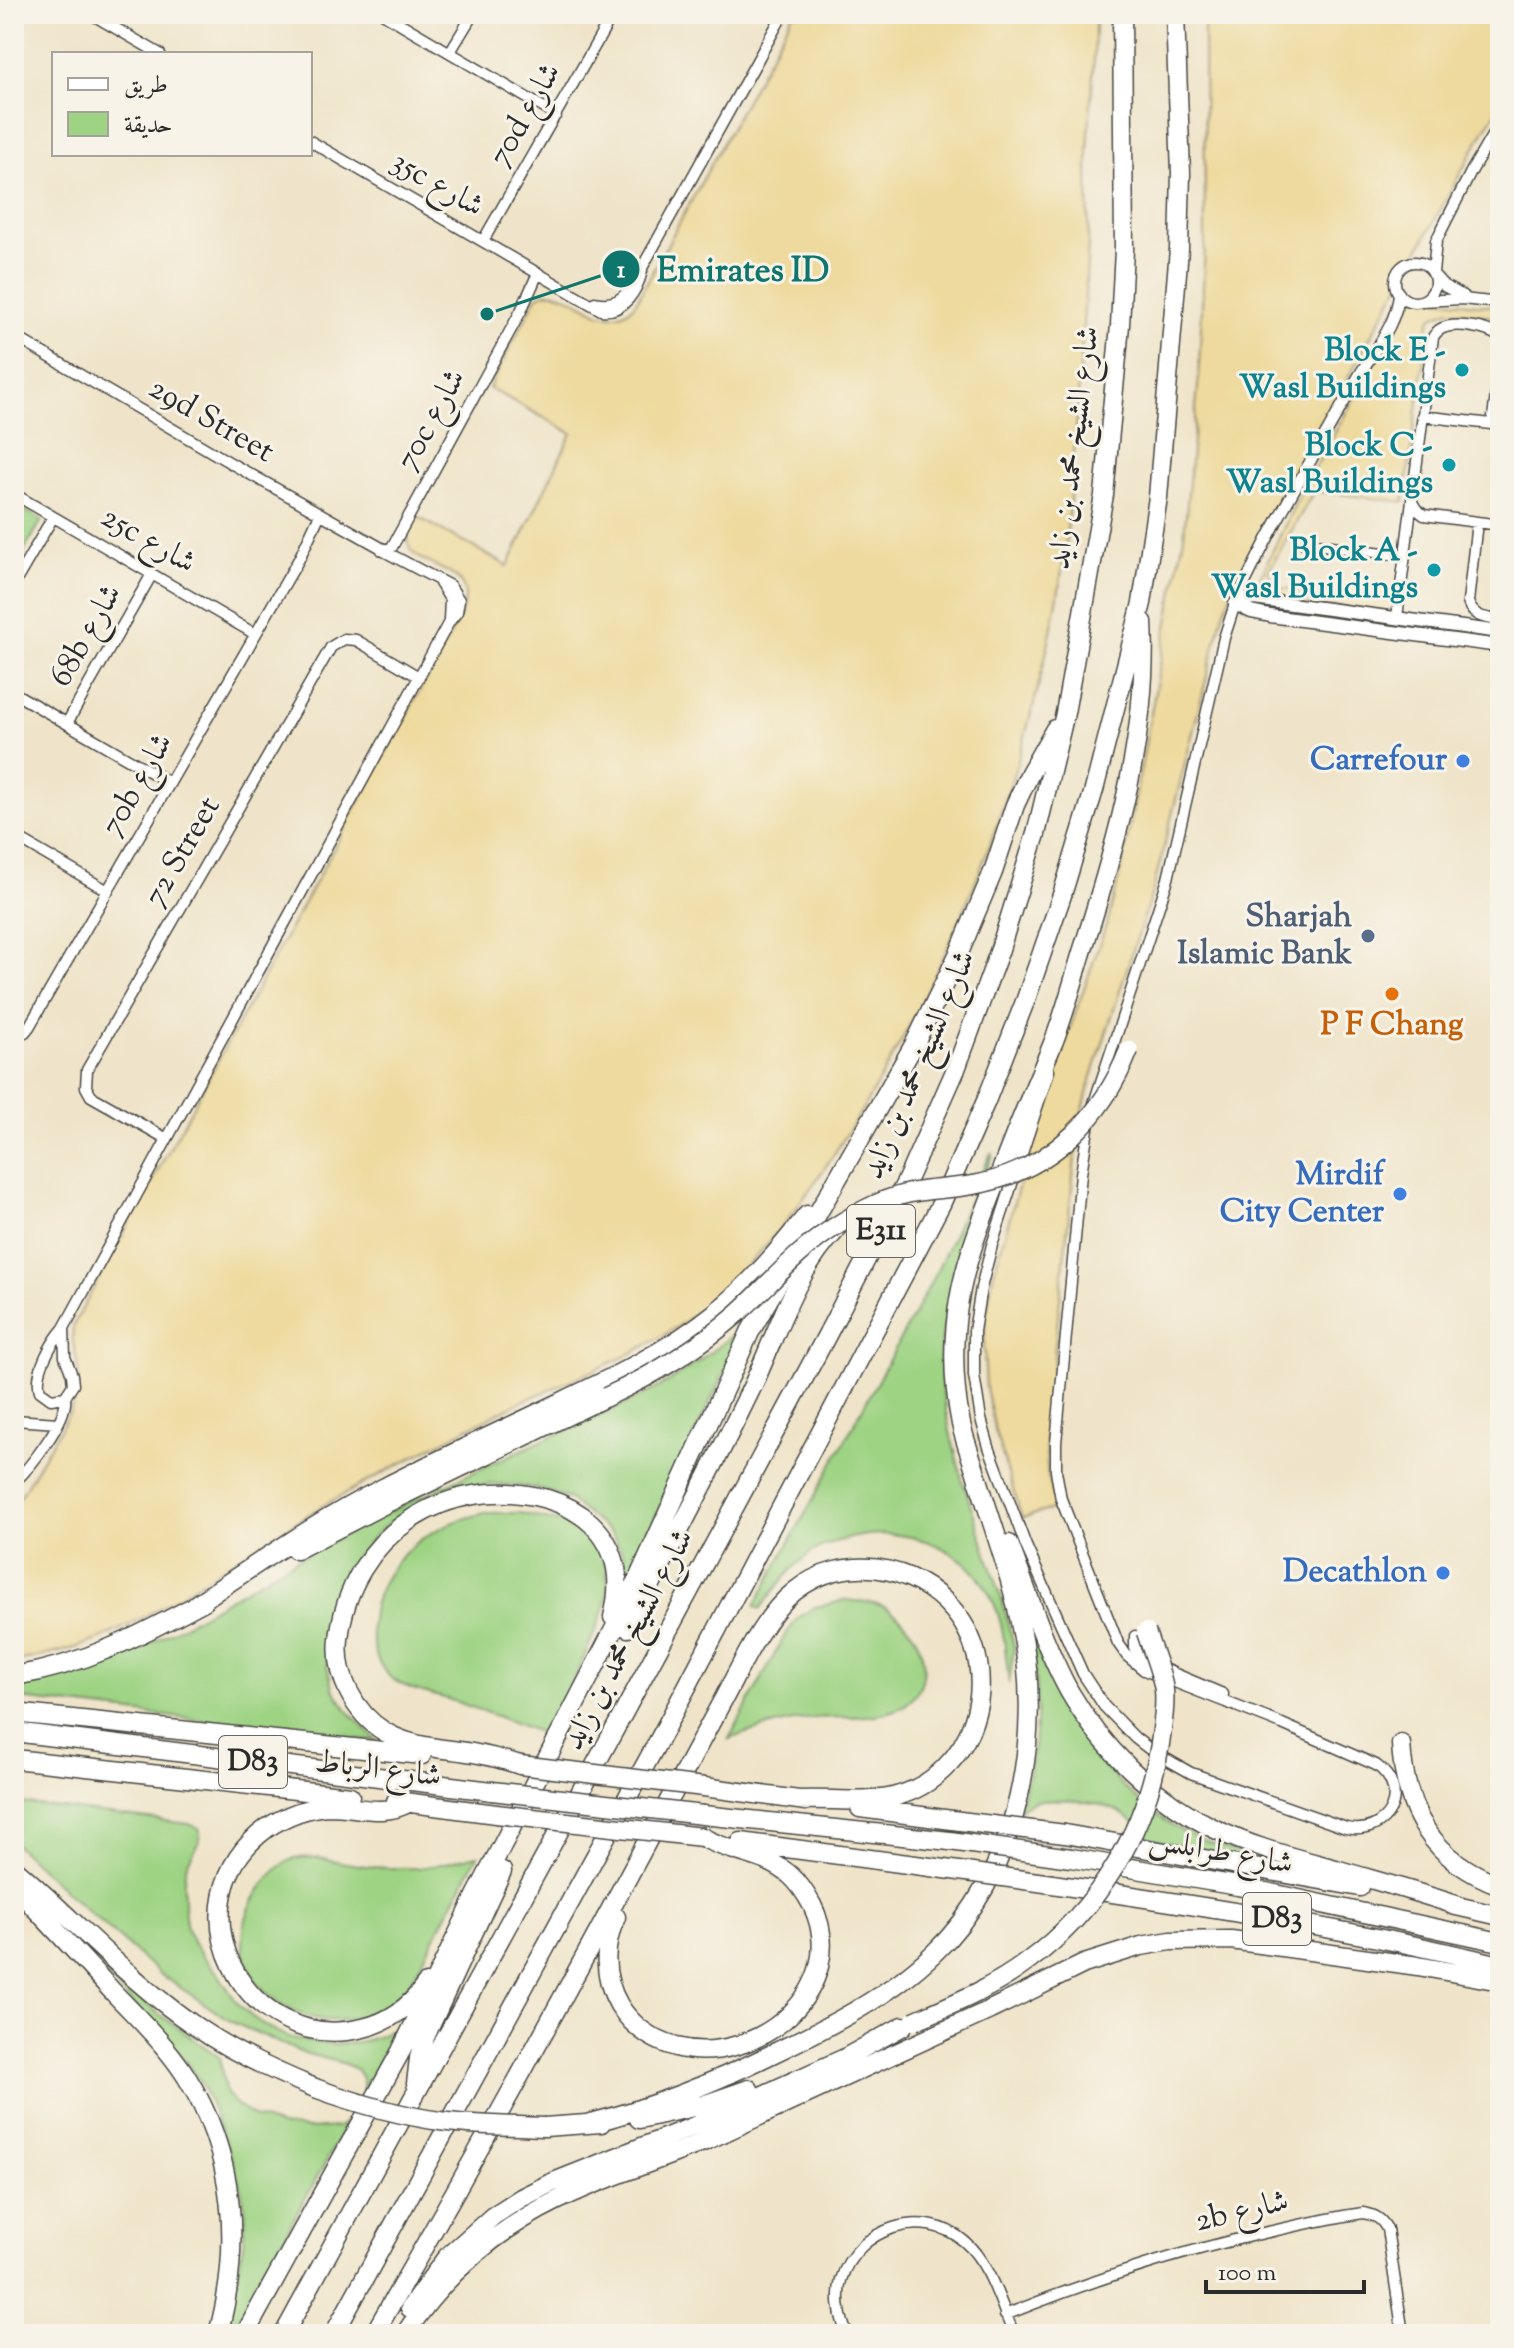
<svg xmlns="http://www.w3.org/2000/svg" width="1514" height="2348" viewBox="0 0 1514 2348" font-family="'Sorts Mill Goudy',Amiri,serif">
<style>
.green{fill:#9ed383;stroke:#647f57;stroke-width:2}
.sand{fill:#eeda9e;stroke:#8c8264;stroke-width:2}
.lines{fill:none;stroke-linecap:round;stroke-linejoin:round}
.minor-casing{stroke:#484743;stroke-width:13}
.tertiary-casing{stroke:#484743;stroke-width:15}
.motorway-casing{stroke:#484743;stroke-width:21}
.minor{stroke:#fff;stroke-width:10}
.tertiary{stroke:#fff;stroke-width:12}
.motorway{stroke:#fff;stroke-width:18}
.motorway-bridge-casing{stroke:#484743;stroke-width:21;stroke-linecap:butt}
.motorway-bridge{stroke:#fff;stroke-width:18}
.culture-dot{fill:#0f9aa8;stroke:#f7f3e8;stroke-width:3}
.shop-dot{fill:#3f7fe0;stroke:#f7f3e8;stroke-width:3}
.service-dot{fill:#5c6f8a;stroke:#f7f3e8;stroke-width:3}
.food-dot{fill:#e8710a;stroke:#f7f3e8;stroke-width:3}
.labels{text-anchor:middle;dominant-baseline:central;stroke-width:6;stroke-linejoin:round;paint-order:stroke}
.shield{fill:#f7f3e8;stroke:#686764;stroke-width:2}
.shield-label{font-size:30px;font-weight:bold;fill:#2b2b2b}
.street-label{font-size:32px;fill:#2b2b2b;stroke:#f7f3e8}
.culture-label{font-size:32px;font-weight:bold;fill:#0d838f;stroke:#f7f3e8;text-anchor:end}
.shop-label{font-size:32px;font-weight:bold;fill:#366cbe;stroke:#f7f3e8;text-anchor:end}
.service-label{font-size:32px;font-weight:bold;fill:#4e5e75;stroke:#f7f3e8;text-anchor:end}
.food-label{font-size:32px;font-weight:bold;fill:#c56008;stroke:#f7f3e8}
.leader{fill:none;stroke:#0f766e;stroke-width:3}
.callout-dot{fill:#0f766e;stroke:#f7f3e8;stroke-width:3}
.mark-label{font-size:24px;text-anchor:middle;font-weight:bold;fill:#fff}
.callout-label{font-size:34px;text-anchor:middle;font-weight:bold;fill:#0f766e;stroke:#f7f3e8;stroke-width:6;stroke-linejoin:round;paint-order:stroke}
</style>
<rect width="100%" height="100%" fill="#f7f3e8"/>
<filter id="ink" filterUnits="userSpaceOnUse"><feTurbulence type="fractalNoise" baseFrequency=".0125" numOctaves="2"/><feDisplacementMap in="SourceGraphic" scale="16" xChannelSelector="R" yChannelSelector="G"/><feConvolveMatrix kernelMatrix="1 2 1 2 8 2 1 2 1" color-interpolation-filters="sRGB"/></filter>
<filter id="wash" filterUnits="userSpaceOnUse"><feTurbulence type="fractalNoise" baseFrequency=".006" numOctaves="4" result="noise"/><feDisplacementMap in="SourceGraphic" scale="32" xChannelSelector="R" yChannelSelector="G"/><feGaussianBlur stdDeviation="1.8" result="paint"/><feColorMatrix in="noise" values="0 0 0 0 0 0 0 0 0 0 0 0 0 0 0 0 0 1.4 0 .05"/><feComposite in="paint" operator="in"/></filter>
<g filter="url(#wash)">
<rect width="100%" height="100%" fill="#efe4c9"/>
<path class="green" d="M14,504L42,520L14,568Z
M991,1153L993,1154L972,1212L947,1305L940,1352L942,1391L950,1432L962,1479L1000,1593L1014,1646L1009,1685C1006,1658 1005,1626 993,1601C967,1543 900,1523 842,1540C835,1542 826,1544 819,1548C794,1562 778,1586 760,1609L755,1606L934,1277Z
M748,1323L626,1578L623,1553L611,1533L567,1498L536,1488L500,1484L475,1486L450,1492L430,1499L399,1516L379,1531L359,1554L344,1576L329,1639L327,1666L333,1688L347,1710L377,1741L14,1698V1685C129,1676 225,1594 326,1544C401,1506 478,1469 555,1435C599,1415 645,1398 685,1371C707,1356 727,1339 748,1323Z
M484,1513H520L553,1521L568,1522L585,1533L597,1546L606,1565L609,1589L604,1610L580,1667L544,1734C515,1723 486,1712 457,1702C438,1695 403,1690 389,1676C374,1660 370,1640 372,1619C377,1574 408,1542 449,1524C460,1519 473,1517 484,1513Z
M847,1600C857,1602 868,1601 877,1604C913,1616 940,1667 912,1699C889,1724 837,1714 806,1719C779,1723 754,1730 729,1739L784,1637L798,1618L815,1607Z
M1029,1627C1038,1649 1046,1673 1057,1695C1086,1754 1136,1810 1197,1838C1217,1847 1240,1853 1261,1859V1865L1150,1839C1140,1826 1126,1814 1110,1808C1093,1801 1044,1795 1028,1804C1024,1806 1021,1810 1018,1812C1040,1748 1041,1693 1029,1627Z
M14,1802L189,1824L199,1828C204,1844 190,1853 186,1867C182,1880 184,1915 187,1928C192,1946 207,1960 218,1974C226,1985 233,1999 243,2009C278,2042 329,2052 374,2038C384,2035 393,2028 401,2023L363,2089V2080L357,2070L346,2064L300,2052L232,2022L160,1974L65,1891L14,1843Z
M478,1855C464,1882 450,1908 436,1935C423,1958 413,1984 393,2001C329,2054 210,1992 252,1903C259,1889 273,1870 287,1862C302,1853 330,1860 346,1863C367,1867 392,1869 413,1868C434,1868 457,1859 478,1855Z
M98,1966L158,2013L219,2057L226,2094L238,2106L256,2118L281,2126L308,2129L338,2127L349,2120L252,2294L233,2334H227L243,2244L246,2214L241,2187L226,2144L202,2084L180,2054Z"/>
<path class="sand" d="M793,14H1095C1096,61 1089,108 1088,155C1088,185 1089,214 1088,243C1085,304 1080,366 1076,428C1071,489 1067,551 1055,612C1021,783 958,948 869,1098C824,1173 775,1246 708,1303C650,1354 575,1376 506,1409C457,1433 409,1459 361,1485C320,1507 279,1531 239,1557C188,1590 136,1627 78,1647C57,1653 35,1658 14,1661V1507L70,1412C77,1396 81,1379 77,1362C75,1348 70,1338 74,1324L459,619C461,611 466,603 465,594C461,557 383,571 416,516L508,566L572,433L489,388L537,297C554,283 582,305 600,314C615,317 625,315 635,304Z
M1204,14H1500V105L1476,145L1250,556L1231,593L1221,621L1154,886L1089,1086L1078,1129L1045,1441L1048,1477L1056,1508L1022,1518L996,1435L986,1388L984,1349L986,1317L993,1276L1036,1126L1109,917L1124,858L1184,536L1198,386L1205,246Z
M1412,296L1500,307V318L1449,310L1432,317L1429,323L1404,502L1314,491L1268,572L1273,587L1393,601V615L1252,594L1297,500Z"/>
</g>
<g filter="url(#ink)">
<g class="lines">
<g class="minor-casing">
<path id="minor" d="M91,14L160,54
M384,14L556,115
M450,52L473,14
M310,141L601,310C624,313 637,291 642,271
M483,241L613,14
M1395 282a20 20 0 1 1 40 0a20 20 0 1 1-40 0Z
M1433,273L1436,241L1472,170L1500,122
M638,275L783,14
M1434,275L1444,286L1463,296
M1422,301L1462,299L1500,303
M595,302C608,305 619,303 627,292
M14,336L234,465L385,550L392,547L521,311L538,273
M1422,416L1500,425
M1492,424L1500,367
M14,494L255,634
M1412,502L1416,509L1424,515L1500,525
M1477,522L1468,602C1473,618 1486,618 1500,620
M1302,542L1405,556
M440,583L450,599L449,620
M14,584L53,517
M1397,617L1433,337C1437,332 1437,330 1443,328C1456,322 1491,328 1500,338
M14,693L170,783
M67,723L152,574
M14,836L108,891
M14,1036L25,1032L29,1027L299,559L320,514
M1049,1071L992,1245L981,1288L974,1331V1375L981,1419L989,1447L1026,1546L1083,1674L1104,1706L1135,1738L1152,1751L1191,1773L1346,1828C1389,1837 1412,1790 1376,1765L1282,1724L1144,1670L1127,1656L1118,1643L1061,1499L1056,1471V1443L1081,1174L1089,1122
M1094,1103L1168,879L1224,638L1235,604C1270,528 1315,454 1356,381C1371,353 1397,326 1399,293
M167,1139L91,1096L86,1087L87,1070L331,647L344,639L356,640L419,677
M64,1328L449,622L457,612L459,600L450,586L382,550
M64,1328L65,1357L72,1375L73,1385L65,1397L51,1399L40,1391C34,1372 52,1342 64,1328Z
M14,1420L58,1423
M14,1482C30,1468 69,1418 65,1397
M1135,1636V1650L1140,1659L1223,1694
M1005,2315C1087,2282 1169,2255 1255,2235C1291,2227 1327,2218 1363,2213C1375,2215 1381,2218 1387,2229L1403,2334
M847,2334C840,2317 836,2299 841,2280C856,2228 924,2206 965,2242C991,2265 1000,2304 1014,2334"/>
</g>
<g class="tertiary-casing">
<path id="tertiary" d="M1237,601L1254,599L1500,632
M1235,604L1251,612L1270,616L1500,646"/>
</g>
<g class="motorway-casing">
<path id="motorway" d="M1009,1544C1028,1593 1044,1645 1069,1691C1102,1748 1153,1798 1213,1828C1253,1848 1296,1858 1339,1870C1380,1882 1421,1893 1462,1907
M296,1550L387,1503L606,1397
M195,1605C256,1565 316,1522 381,1489C439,1459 499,1432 557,1404C612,1378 668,1351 715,1313C750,1285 779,1250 807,1215
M628,1628C670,1548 714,1467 753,1385C778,1331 794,1274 836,1230
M14,1676C85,1665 141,1635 204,1601
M14,1713L422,1755
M14,1732L492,1791
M1401,1744C1405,1812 1433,1861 1500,1885
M14,1759L350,1796
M520,1765C505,1760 490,1756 473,1753C444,1748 412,1748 385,1732C354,1713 335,1675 339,1639C350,1535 448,1472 547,1499C581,1509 609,1532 616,1568C619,1585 617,1601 613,1617
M704,1787L806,1801
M396,1801L496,1814
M408,1803C384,1817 356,1806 330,1806C308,1807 285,1816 267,1828C166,1902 244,2057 363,2028C389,2022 411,2006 426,1984
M860,1808L952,1820
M703,1815L950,1841
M1065,1834L1360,1887
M741,1842L923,1866
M1071,1858L1238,1886L1500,1942
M14,1868C75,1920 129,1981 195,2026C232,2052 273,2071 315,2088
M1052,1884C1202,1906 1352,1929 1500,1965
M14,1886C47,1921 81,1957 114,1993C139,2019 166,2045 186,2076C235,2154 242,2246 218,2334
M1452,1905L1500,1916
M616,1917C603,1946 603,1977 619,2005C632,2026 652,2040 676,2047C756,2068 853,1988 812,1905C806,1894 800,1884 791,1876C766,1853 731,1854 702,1837
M416,2084L419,2058L425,2037L502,1871
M639,2119L703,2105L749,2089
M591,2123C655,2107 715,2082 774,2053C830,2026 888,1997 933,1954C1020,1872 1044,1734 1020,1622C1010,1572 992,1524 977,1476C972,1459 965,1442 961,1424C953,1384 952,1341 959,1300C966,1259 982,1219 997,1181C1014,1136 1032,1092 1051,1048C1065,1015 1073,980 1084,946C1117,842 1149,732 1143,622
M544,2127L601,2123
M410,2308L446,2258L493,2216L521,2198L551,2183L697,2125L845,2058L903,2026
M245,2334L401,2051L477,1894L623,1612L750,1332L915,1043L959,953L993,872L1015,805L1030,773L1055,729
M284,2334L616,1727L827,1335L906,1182L956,1069L999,952L1036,834L1065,713L1104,495L1120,325L1124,250L1122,14
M334,2334L661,1736L942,1202L986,1101L1026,999L1062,895L1094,790L1142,603L1158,497L1179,249L1181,173L1175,14
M374,2334C472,2164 567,1992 659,1819C681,1779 702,1738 724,1698C742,1664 764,1615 795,1591C844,1552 915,1564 954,1611C1007,1675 974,1777 893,1797C862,1804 829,1798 797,1800
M405,2334C443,2276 493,2232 556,2201C603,2177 656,2162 705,2141L990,2010L1084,1964L1141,1946L1171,1941L1231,1940L1418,1966L1500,1981"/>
</g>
<use href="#minor" class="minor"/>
<use href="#tertiary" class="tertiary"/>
<use href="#motorway" class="motorway"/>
<g class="motorway-bridge-casing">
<path id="motorway-bridge" d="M606,1397C654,1375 698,1348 738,1313C770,1284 797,1251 833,1228C861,1210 889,1195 922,1191C942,1188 963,1188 983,1183C1053,1167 1103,1116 1129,1050
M520,1765L704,1787
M492,1791L703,1815
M496,1814L702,1837
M952,1820L1065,1834
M950,1841L1071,1858
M923,1866L1052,1884
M914,2021C953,2004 993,1988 1027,1962C1098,1910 1146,1832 1160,1744C1162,1727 1166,1708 1164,1690C1161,1670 1152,1651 1146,1632
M315,2088C356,2103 397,2115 440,2121C474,2126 510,2125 544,2127"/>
</g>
<use href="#motorway-bridge" class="motorway-bridge"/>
</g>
</g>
<g class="culture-dot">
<circle cx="1462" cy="370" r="8"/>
<circle cx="1449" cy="465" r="8"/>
<circle cx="1434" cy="570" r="8"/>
</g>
<g class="shop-dot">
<circle cx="1463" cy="761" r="8"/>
<circle cx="1400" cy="1194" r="8"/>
<circle cx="1443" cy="1573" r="8"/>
</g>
<circle class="service-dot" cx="1368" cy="936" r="8"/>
<circle class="food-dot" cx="1392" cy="994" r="8"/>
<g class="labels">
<g class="shield">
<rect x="847" y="1205" width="68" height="52" rx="6"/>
<rect x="219" y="1736" width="68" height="52" rx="6"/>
<rect x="1243" y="1893" width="68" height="52" rx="6"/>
</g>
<g class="shield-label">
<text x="881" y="1231">E311</text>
<text x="253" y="1762">D83</text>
<text x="1277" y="1919">D83</text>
</g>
<g class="street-label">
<text transform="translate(526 115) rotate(-60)">70d شارع</text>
<text transform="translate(437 185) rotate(30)">35c شارع</text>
<text transform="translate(432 420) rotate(-61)">70c شارع</text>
<text transform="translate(211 421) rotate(30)">29d Street</text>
<text transform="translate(1075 448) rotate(-83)">شارع الشيخ محمد بن زايد</text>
<text transform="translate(148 541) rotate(30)">25c شارع</text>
<text transform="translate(87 636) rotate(-60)">68b شارع</text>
<text transform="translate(138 785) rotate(-60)">70b شارع</text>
<text transform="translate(183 852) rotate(-60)">72 Street</text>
<text transform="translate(920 1065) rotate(-67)">شارع الشيخ محمد بن زايد</text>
<text transform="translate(629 1640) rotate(-62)">شارع الشيخ محمد بن زايد</text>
<text transform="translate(378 1770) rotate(7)">شارع الرباط</text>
<text transform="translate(1221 1853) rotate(10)">شارع طرابلس</text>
<text transform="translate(1242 2212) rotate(-13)">2b شارع</text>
</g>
<g class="culture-label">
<text x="1446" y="352">Block E -<tspan x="1446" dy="37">Wasl Buildings</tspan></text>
<text x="1433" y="447">Block C -<tspan x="1433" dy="37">Wasl Buildings</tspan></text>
<text x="1418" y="552">Block A -<tspan x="1418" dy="37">Wasl Buildings</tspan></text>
</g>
<g class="shop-label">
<text x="1447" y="761">Carrefour</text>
<text x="1384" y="1176">Mirdif<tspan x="1384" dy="37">City Center</tspan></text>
<text x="1427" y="1573">Decathlon</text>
</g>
<g class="service-label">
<text x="1352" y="918">Sharjah<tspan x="1352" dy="37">Islamic Bank</tspan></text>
</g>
<g class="food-label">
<text x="1392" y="1026">P F Chang</text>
</g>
</g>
<path class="leader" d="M487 314L621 269"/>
<g class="callout-dot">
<circle cx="487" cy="314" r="8"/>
<circle cx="621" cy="269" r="20"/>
</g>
<g class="mark-label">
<text x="621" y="277">1</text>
</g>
<g class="callout-label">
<text x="743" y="281">Emirates ID</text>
</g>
<rect width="1514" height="2348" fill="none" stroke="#f7f3e8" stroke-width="48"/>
<rect x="52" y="52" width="260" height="104" fill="#f7f3e8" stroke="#a5a39c" stroke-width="2"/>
<rect x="68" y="78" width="40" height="12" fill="#ffffff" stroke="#a5a39c" stroke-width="2"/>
<text x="124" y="92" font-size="24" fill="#2b2b2b">طريق</text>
<rect x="68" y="112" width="40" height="24" fill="#9ed383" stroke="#a5a39c" stroke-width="2"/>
<text x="124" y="132" font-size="24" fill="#2b2b2b">حديقة</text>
<path d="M1206 2280v12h158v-12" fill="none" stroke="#2b2b2b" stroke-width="4"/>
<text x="1218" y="2280" font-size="24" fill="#2b2b2b" stroke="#f7f3e8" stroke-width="6" paint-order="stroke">100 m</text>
</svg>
